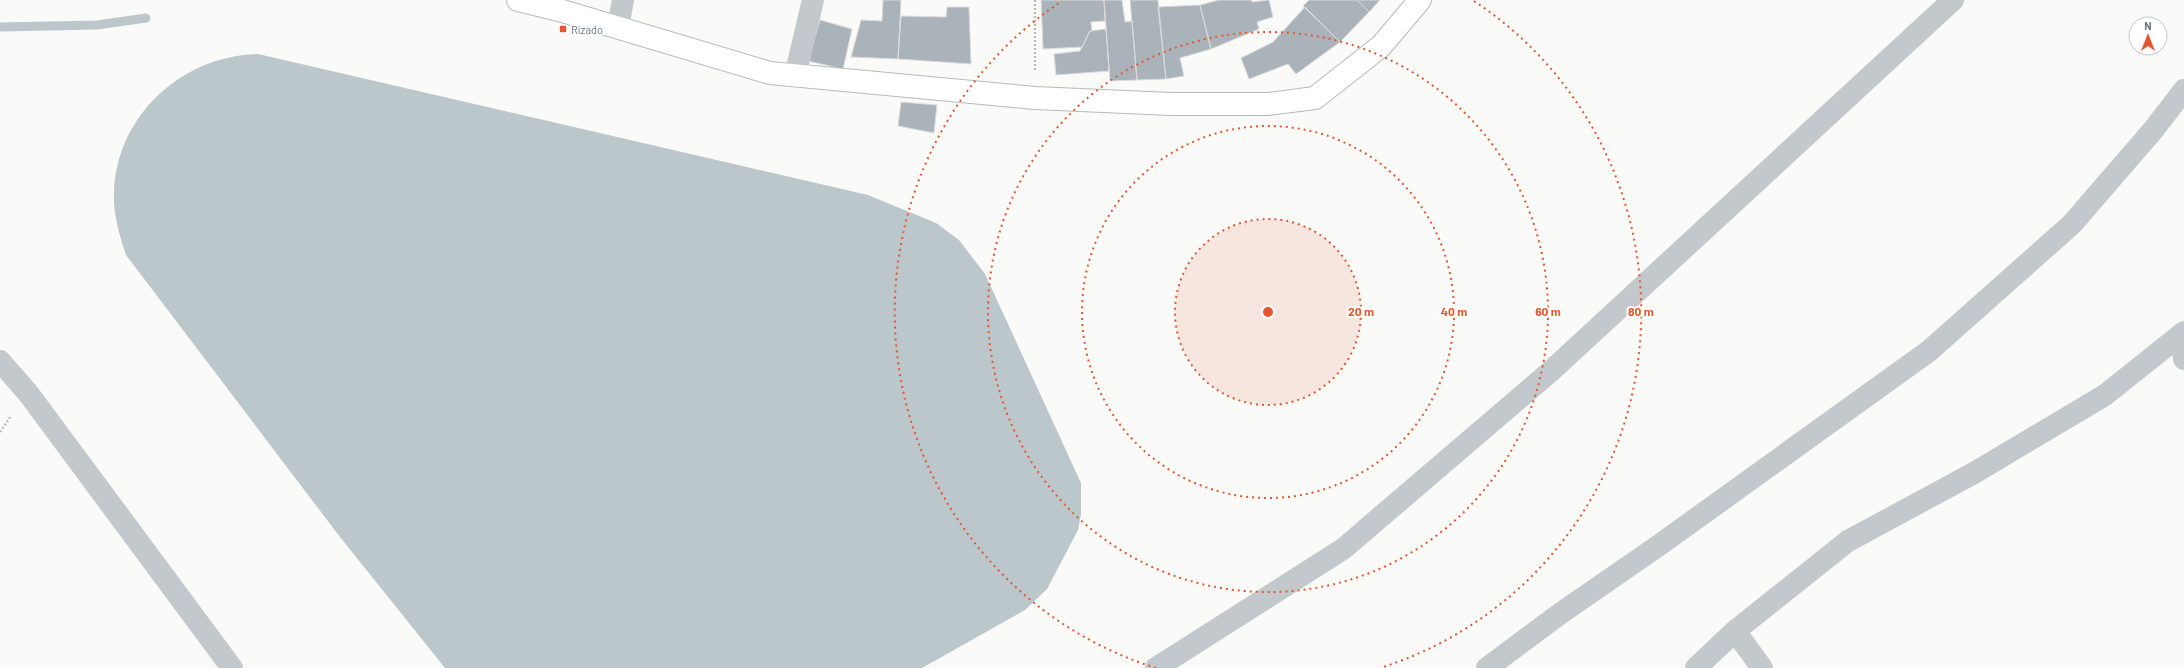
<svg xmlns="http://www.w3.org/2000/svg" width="2184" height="668" viewBox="0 0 2184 668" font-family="Barlow,sans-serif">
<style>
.water{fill:#bbc7cb}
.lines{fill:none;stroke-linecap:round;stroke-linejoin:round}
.stream{stroke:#bbc7cb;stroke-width:9}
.building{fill:#aab3b9;stroke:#dcdcda}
.major-casing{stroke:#b5babe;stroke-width:24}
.path{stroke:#bbbfc2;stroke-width:2.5;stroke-dasharray:2 2;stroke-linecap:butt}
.minor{stroke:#c3c8cc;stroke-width:22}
.major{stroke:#fff;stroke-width:22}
.ring{fill:none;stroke:#e4572e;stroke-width:2;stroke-dasharray:2 4}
.poi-dot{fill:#e4572e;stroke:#fff;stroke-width:1.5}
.labels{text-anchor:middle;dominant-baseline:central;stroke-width:4;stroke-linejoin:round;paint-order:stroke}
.poi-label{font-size:11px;fill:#657683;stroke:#fff;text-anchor:start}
.centre{fill:#e4572e;stroke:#fff;stroke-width:2}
.ring-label{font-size:12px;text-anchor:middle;font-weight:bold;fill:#e4572e;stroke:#fff;stroke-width:4;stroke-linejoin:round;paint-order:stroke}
</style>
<rect width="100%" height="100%" fill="#fafaf8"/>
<path class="water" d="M258,54L868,195L936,223L959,240L985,274L1081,483V514L1078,530L1047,589L1025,610L922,668H445L340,537L126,255C119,234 113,214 114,192C117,115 182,56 258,54Z"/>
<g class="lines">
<path class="stream" d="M0,27L97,25L146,18"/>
</g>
<path class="building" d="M883,0H901L898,59L851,57L861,20L882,21Z
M1041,0H1104L1105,21L1091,22L1092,31H1090L1082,47L1043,49Z
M1104,0H1122L1125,22L1132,21L1137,80L1110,81Z
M1130,0H1158L1166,79L1137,80Z
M1219,0H1251L1252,2L1269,0L1273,17L1257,22L1259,29L1211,49L1200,5Z
M1309,0H1357L1369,12L1340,42L1303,6Z
M1357,0H1380L1369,12Z
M1200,5L1211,49L1180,58L1184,76L1166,79L1158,7Z
M947,7H969L971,64L898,59L901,16L946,17Z
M1305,7L1340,42L1296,74L1288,64L1249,79L1241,58L1273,42Z
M820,20L852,29L843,69L808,61Z
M1106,29L1109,71L1056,75L1054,54L1080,51L1090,31Z
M901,102L937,105L934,133L898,126Z"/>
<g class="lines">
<g class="major-casing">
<path id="major" d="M518,0L559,10L770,73L1035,98L1171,104H1268L1315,98L1381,46L1420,0"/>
</g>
<path class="path" d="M1035,0V71
M0,432L11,416"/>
<path class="minor" d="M618,27L623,0
M795,76L813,0
M2181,335L2184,359
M0,361L28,393L232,668
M1156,668L1343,549L1551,371L1953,0
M1487,668L1561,613L1658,546L1929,351L2072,224L2154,129L2184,90
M1696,668L1735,631
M1762,668L1735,631L1848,541L1974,473L2105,395L2184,332"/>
<use href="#major" class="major"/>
</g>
<circle cx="1268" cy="312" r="93" fill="#e4572e" fill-opacity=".12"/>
<g class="ring">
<circle cx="1268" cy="312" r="93"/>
<circle cx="1268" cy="312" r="186"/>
<circle cx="1268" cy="312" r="280"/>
<path d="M1156 668A373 373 0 0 1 1062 1M1474 1A373 373 0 0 1 1380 668"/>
</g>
<rect class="poi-dot" x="559" y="25" width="8" height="8" rx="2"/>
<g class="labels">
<g class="poi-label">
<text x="571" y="29">Rizado</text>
</g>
</g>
<circle cx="1268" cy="312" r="6" class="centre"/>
<g class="ring-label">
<text x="1361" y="316">20 m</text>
<text x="1454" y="316">40 m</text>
<text x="1548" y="316">60 m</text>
<text x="1641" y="316">80 m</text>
</g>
<g transform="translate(2148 36)"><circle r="19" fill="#ffffff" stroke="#c1c8cd"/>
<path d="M0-3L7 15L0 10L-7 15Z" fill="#e4572e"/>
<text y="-6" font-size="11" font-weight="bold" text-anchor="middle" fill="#657683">N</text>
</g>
</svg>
